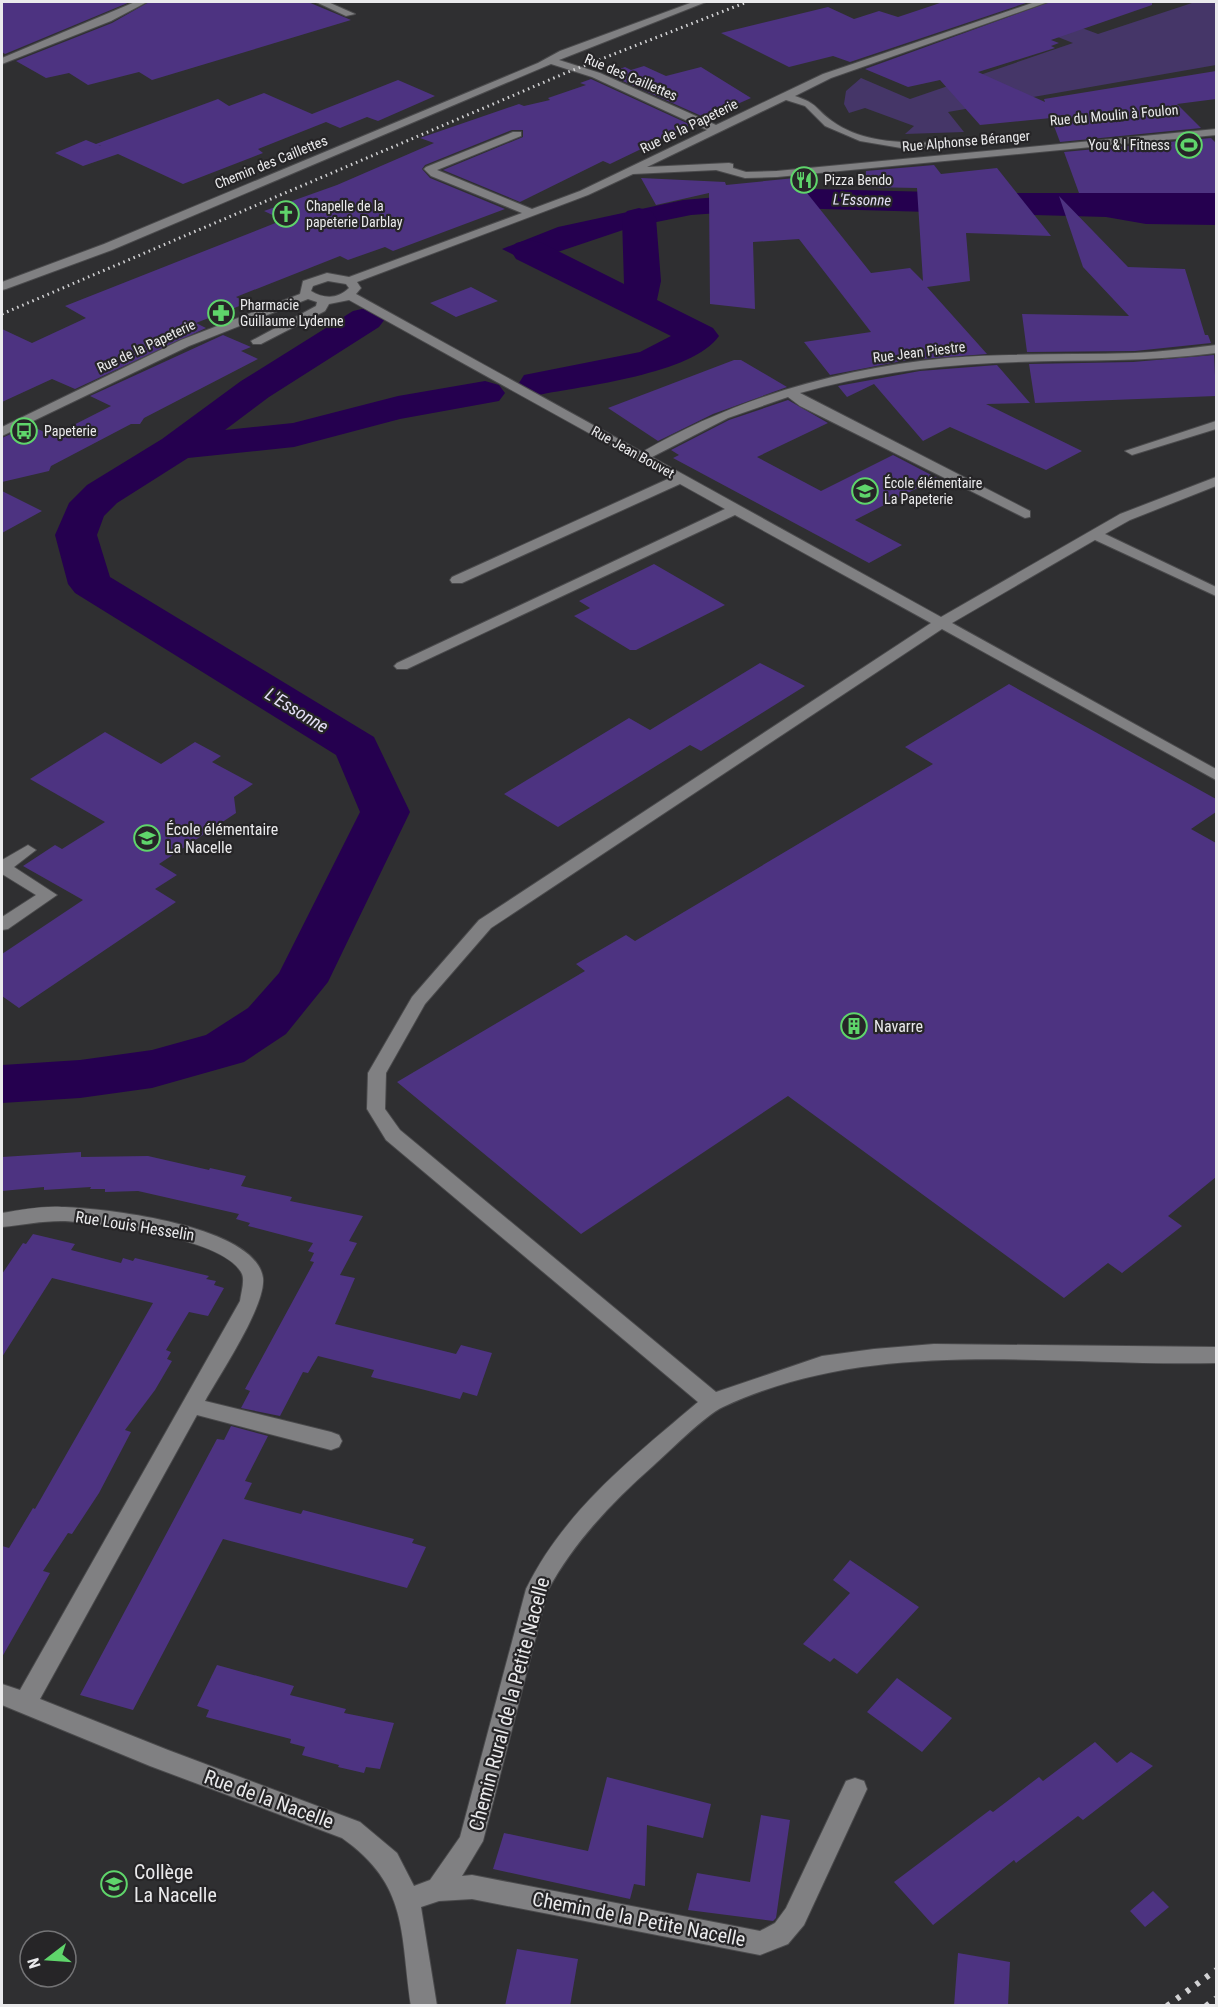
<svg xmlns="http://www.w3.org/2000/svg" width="1218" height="2007" viewBox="0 0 1218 2007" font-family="'Roboto Condensed',sans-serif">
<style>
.green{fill:#453668}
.water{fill:#25004f}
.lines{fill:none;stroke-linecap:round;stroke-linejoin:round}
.river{fill:#25004f;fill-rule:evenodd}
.building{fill:#4d3381}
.minor-casing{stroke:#4a4a4c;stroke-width:2}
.minor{fill:#808082;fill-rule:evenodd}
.rail-far1{stroke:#d2d2d4;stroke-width:3;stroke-dasharray:1.5 4;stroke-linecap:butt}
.rail{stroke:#d2d2d4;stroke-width:6;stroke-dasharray:4 8;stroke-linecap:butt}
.labels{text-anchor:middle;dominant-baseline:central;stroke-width:4.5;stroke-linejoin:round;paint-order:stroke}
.far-street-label{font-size:14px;fill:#eaeaec;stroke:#262527}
.far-poi-label{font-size:14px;fill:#eaeaec;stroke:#262527;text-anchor:start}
.far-water-label{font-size:15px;font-style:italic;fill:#e4dff6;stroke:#262527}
.poi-label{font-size:16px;fill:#eaeaec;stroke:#262527;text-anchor:start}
.street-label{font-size:16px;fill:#eaeaec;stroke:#262527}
.water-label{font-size:18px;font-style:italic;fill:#e4dff6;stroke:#262527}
.near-street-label{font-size:20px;fill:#eaeaec;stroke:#262527}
.near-poi-label{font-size:20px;fill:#eaeaec;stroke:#262527;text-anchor:start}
</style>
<rect width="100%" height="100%" fill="#2f2f31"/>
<path class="green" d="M1195,2H1216V65L948,112L964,132L905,134L914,126L865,108L849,113L844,104L846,91L861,78L910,99L1073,43L1030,26L1055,18L1098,34Z"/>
<path class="water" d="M811,189L977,193H1216V225L1146,224L1106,217L788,208L691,215L632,227L528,262L502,249L558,227L683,200Z"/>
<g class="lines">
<path class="river" d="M639,208L651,211L656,218L661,281L657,300L713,328L719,336C693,374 583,386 538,395L524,391L519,383L524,375L640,352L671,336L516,259L511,251L516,243L529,240L542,243L624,284L622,218L627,211Z
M366,308L379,311L385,319L379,327L269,397L225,430L293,423L398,396L485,381L499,385L505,393L499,401L400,419L294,447L188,458L117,503L104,516L97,535L110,577L374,737L410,812L328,982L286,1034L244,1062L152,1088L80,1098L2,1103V1065L80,1060L152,1050L206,1035L248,1008L279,973L360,812L336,755L75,593L68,584L55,535L69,503L87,485L162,439L241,381L353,311Z"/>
</g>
<path class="building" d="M2,2H130L5,54L2,52Z
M149,2H308L351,20L152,80L139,72L88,85L69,73L46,78L16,61L112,23Z
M943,2H1029L850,62L833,56L789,67L721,33L828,7L854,19L879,11L898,17Z
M1050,2H1152V5L1051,40L1059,43L1051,46L1055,48L978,72L1045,102L1044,99L1216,71V99L1177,104L1201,128L1060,142L1051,118L980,125L940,80L908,87L865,69Z
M644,66L666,76L701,67L751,98L706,118L607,74L625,67L631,70Z
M591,79L691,125L610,164L603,161L520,202L443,170L523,137V130H512L425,165L422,169L430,178L505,209L393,251L385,247L348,260L340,256L236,297L247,303L196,323L206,328L75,389L52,379L2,402V329L32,343L86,318L65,306L283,220L264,211L337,185L434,143L420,138L519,104L524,106L550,100L548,98L586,85L580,83Z
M398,80L435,96L378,121L367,117L340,128L326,122L258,149L263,153L183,184L118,154L83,166L55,153L86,140L101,146L96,144L218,99L229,106L264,93L312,114Z
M1211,138L1216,143V193H1079L1064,152Z
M934,165L941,174L997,168L1051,236L966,233L970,281L927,287L987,354L907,360L830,375L804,342L871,332L799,239L753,242L755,309L710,304L709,193L656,205L641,178L725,182L726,185L795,178L871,273L910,268L923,281L917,188L866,187V171Z
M1059,196L1128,267L1185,269L1205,335H1208L1211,343L1135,351L1027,352L1022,314L1129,316L1083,267Z
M471,287L498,301L456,317L430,303Z
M223,335L251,347L241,351L258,359L144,418L140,424H131L51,466L49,471L2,482V438L30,425L52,436L111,406L90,396Z
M1214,355L1216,396L1035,403L1029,364L1133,362Z
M734,360H741L787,387L713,414L658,441L608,408Z
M997,365L1030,403L986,404L1082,451L1046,470L950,427L923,441L874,384L847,397L838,386L920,371Z
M788,400L828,423L757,457L821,491L893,455L937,478L855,520L902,545L869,563L673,458L679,455L671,450L729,420Z
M2,491L42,511L2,533Z
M654,564L725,605L636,650H630L574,616L590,608L579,601Z
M760,663L805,686L701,751L690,745L558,827L504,794L629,718L650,730Z
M1009,684L1216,799V812L1191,829L1216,843V1177L1168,1216L1182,1226L1122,1273L1108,1263L1064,1298L788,1096L581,1234L397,1082L585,971L576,964L626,935L635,941L933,764L905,747Z
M105,732L161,764L195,742L221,756L212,762L253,784L234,797L236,813L159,864L177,875L155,889L176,902L19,1008L2,996V954L83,900L23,866L55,845L62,849L105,822L30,779Z
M81,1152V1157L148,1156L209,1170L210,1168L246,1176L241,1186L292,1197L290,1201L363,1216L349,1241L357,1243L340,1275L355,1278L335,1324L456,1354L461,1345L492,1353L477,1396L463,1392L460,1399L421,1389L371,1377L374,1370L318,1356L308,1373L303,1372L280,1416L241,1408L250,1391L245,1389L314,1262L310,1261L314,1253L308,1251L313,1243L248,1226L250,1223L236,1219L239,1214L138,1191L105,1192V1189H90L91,1187L44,1190V1187L2,1191V1157Z
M33,1234L75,1244L71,1250L121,1263L123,1258L133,1261L135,1258L209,1276L206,1279L216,1281L214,1285L224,1288L208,1316L189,1312L166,1350L171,1352L167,1359L172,1361L155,1390L125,1430L131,1432L99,1493L72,1534L68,1533L43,1571L50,1573L2,1657V1546L9,1548L33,1508L35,1509L153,1303L52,1278L2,1357V1274L23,1243L26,1244Z
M231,1426L268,1436L245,1481L252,1483L244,1499L301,1514L303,1510L414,1539L412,1543L426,1547L407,1588L223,1539L133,1710L80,1695L217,1439L224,1440Z
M850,1560L919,1607L857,1674L834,1658L830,1662L803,1644L850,1593L833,1580Z
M217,1665L294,1686L290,1695L346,1709L344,1713L394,1723L380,1769L366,1767L364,1773L338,1767L339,1765L302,1755L305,1747L290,1743L291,1739L206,1717L209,1710L197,1706Z
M897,1678L952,1718L922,1752L867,1712Z
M1095,1742L1117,1763L1131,1752L1153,1766L1083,1820L1078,1816L1016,1863L1014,1860L933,1925L894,1882L990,1810L993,1812L1039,1777L1043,1781Z
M607,1777L711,1804L703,1838L647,1825L645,1886L634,1884L630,1899L493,1869L504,1833L588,1851Z
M761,1815L790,1820L776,1918L773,1921L688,1910L697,1873L750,1882Z
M1153,1891L1169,1907L1145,1927L1130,1911Z
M517,1949L578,1959L570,2006H505Z
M958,1953L1010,1962L1008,2006H954Z"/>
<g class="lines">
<g class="minor-casing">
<path id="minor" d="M135,2H147L111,21L2,64V58Z
M316,2H328L355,14L346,16Z
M693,2H706L559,60L600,73L716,125L823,74L1035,2H1048L831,78L795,96C819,104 815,109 832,121C866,146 916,143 955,142L961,145L959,147L907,149L860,141L825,126L805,106L786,100L647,167L729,163L733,164V168L746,172L777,171L1216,129V135L777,177L745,178L716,170L633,174L588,195L357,282L361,288L356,294L642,452C736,398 840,368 948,358C1011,353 1073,355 1135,353C1162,352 1189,348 1216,345V353C1142,363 1068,359 993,363C928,366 862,375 800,393L1030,511V517L1025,518L800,406L788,397L728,418L652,457L941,617L1120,514L1216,477V486L1130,520L1105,534L1216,587V596L1095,540L952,623L1216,769V780L942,629L491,928L425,1004L386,1073L385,1109L400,1130L716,1392L822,1356L874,1349L934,1344L1216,1347V1363C1052,1367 877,1335 723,1407C705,1415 669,1452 653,1466C612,1502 574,1542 548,1590L483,1841L462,1876L472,1875L760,1931L775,1923L786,1908L846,1781L855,1778L864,1781L867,1789L804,1925L788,1944L760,1955L472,1899L439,1901L421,1907L437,2006H411C400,1933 409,1885 342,1838L150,1766L2,1705V1684L20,1690L240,1301C241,1293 245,1281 242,1274C226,1238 97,1222 61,1221C42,1221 22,1225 2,1227V1213C21,1210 41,1206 61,1207C103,1208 256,1225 263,1278C266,1306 220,1374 205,1401L331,1432L339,1435L342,1441L339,1447L331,1450L197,1415L40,1699L168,1750L360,1822L397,1853L414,1886L430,1880L460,1837L526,1589C564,1511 633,1457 698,1402L386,1140L367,1109L368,1073L412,997L479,920L931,623L735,515L407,669H397L394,666L397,663L725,509L680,484L462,583H452L450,580L452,577L670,478L349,300L329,304L325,311L261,344H253L251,341L316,306L317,302L308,299L189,346L2,436V427L181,340L300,294L303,281L327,273L349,277L522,213L431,176L424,169L426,167L513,132H521V136L437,170L532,209L580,191L707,130L592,77L551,64L112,250L6,289L2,290V282L104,244L538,63L560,51ZM328,281L346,284L349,288C338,299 324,299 311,291L313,286Z
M1216,421V429L1132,455L1125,451Z
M28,845L36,850L14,867L57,895L8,929L2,930V917L36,895L2,874V860Z"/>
</g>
<use href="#minor" class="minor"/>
<path class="rail-far1" d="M2,314L568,72L747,2"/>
<path class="rail" d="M1167,2006L1216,1970
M1206,2006L1216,1998"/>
</g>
<defs>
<g id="stadium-ring" transform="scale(1.35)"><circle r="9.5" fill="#262527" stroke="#5fd56b" stroke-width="1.5"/><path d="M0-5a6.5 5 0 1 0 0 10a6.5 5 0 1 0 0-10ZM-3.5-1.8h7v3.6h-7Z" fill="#5fd56b"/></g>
<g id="restaurant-ring" transform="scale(1.35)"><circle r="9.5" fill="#262527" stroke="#5fd56b" stroke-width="1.5"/><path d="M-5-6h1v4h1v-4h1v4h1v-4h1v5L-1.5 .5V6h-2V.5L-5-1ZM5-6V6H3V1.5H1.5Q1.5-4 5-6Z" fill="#5fd56b"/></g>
<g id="church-ring" transform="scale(1.35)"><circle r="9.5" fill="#262527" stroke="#5fd56b" stroke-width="1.5"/><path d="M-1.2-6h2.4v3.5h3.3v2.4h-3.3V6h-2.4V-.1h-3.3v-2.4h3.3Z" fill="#5fd56b"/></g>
<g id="pharmacy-ring" transform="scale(1.35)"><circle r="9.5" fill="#262527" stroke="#5fd56b" stroke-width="1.5"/><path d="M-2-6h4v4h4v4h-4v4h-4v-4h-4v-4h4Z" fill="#5fd56b"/></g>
<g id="bus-ring" transform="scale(1.35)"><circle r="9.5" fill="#262527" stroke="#5fd56b" stroke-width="1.5"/><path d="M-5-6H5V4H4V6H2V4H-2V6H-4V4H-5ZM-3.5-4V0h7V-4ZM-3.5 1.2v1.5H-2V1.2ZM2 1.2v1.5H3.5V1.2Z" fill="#5fd56b"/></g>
<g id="school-ring" transform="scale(1.35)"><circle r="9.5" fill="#262527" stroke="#5fd56b" stroke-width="1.5"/><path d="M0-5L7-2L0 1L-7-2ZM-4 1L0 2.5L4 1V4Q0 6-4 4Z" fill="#5fd56b"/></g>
<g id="building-ring" transform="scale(1.35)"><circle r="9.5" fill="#262527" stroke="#5fd56b" stroke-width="1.5"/><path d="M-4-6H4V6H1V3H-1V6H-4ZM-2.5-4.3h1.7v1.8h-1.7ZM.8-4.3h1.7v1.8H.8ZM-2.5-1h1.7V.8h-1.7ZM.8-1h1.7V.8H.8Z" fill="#5fd56b"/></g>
</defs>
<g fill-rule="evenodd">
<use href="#stadium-ring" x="1189" y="145"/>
<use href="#restaurant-ring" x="804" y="180"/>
<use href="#church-ring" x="286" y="214"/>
<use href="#pharmacy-ring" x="221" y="313"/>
<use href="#bus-ring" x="24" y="431"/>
<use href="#school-ring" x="865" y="491"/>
<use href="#school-ring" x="147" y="838"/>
<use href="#building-ring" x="854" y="1026"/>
<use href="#school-ring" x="114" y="1884"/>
</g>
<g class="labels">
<g class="far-street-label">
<text transform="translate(631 77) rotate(23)">Rue des Caillettes</text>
<text transform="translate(1114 115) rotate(-5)">Rue du Moulin à Foulon</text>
<text transform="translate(689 126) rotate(-26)">Rue de la Papeterie</text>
<text transform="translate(966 141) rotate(-5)">Rue Alphonse Béranger</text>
<text transform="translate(271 162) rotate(-22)">Chemin des Caillettes</text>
<text transform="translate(146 346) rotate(-25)">Rue de la Papeterie</text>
<text transform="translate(919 352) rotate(-7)">Rue Jean Piestre</text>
<text transform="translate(633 452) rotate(29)">Rue Jean Bouvet</text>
</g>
<g class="far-poi-label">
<text x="1170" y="145" text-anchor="end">You &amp; I Fitness</text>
<text x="824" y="180">Pizza Bendo</text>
<text x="306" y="206">Chapelle de la<tspan x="306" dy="16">papeterie Darblay</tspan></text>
<text x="240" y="305">Pharmacie<tspan x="240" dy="16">Guillaume Lydenne</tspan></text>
<text x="44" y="431">Papeterie</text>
<text x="884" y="483">École élémentaire<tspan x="884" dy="16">La Papeterie</tspan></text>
</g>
<g class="far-water-label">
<text transform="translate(862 200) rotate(1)">L'Essonne</text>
</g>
<g class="poi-label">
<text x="166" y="829">École élémentaire<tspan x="166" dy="18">La Nacelle</tspan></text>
<text x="874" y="1026">Navarre</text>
</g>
<g class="street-label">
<text transform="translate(135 1226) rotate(9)">Rue Louis Hesselin</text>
</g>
<g class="water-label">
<text transform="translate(297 710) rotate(31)">L'Essonne</text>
</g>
<g class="near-street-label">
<text transform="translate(509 1704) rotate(-75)">Chemin Rural de la Petite Nacelle</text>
<text transform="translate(269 1799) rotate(20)">Rue de la Nacelle</text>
<text transform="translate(639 1919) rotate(11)">Chemin de la Petite Nacelle</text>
</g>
<g class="near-poi-label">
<text x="134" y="1872">Collège<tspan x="134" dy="23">La Nacelle</tspan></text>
</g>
</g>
<rect width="1218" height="2007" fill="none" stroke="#eaeaec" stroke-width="6"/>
<g transform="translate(48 1959) rotate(253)"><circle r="28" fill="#262527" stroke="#747476" stroke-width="1.5"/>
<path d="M0-4.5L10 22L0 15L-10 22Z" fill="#5fd56b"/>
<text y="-9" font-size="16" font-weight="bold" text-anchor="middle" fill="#eaeaec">N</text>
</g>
</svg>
